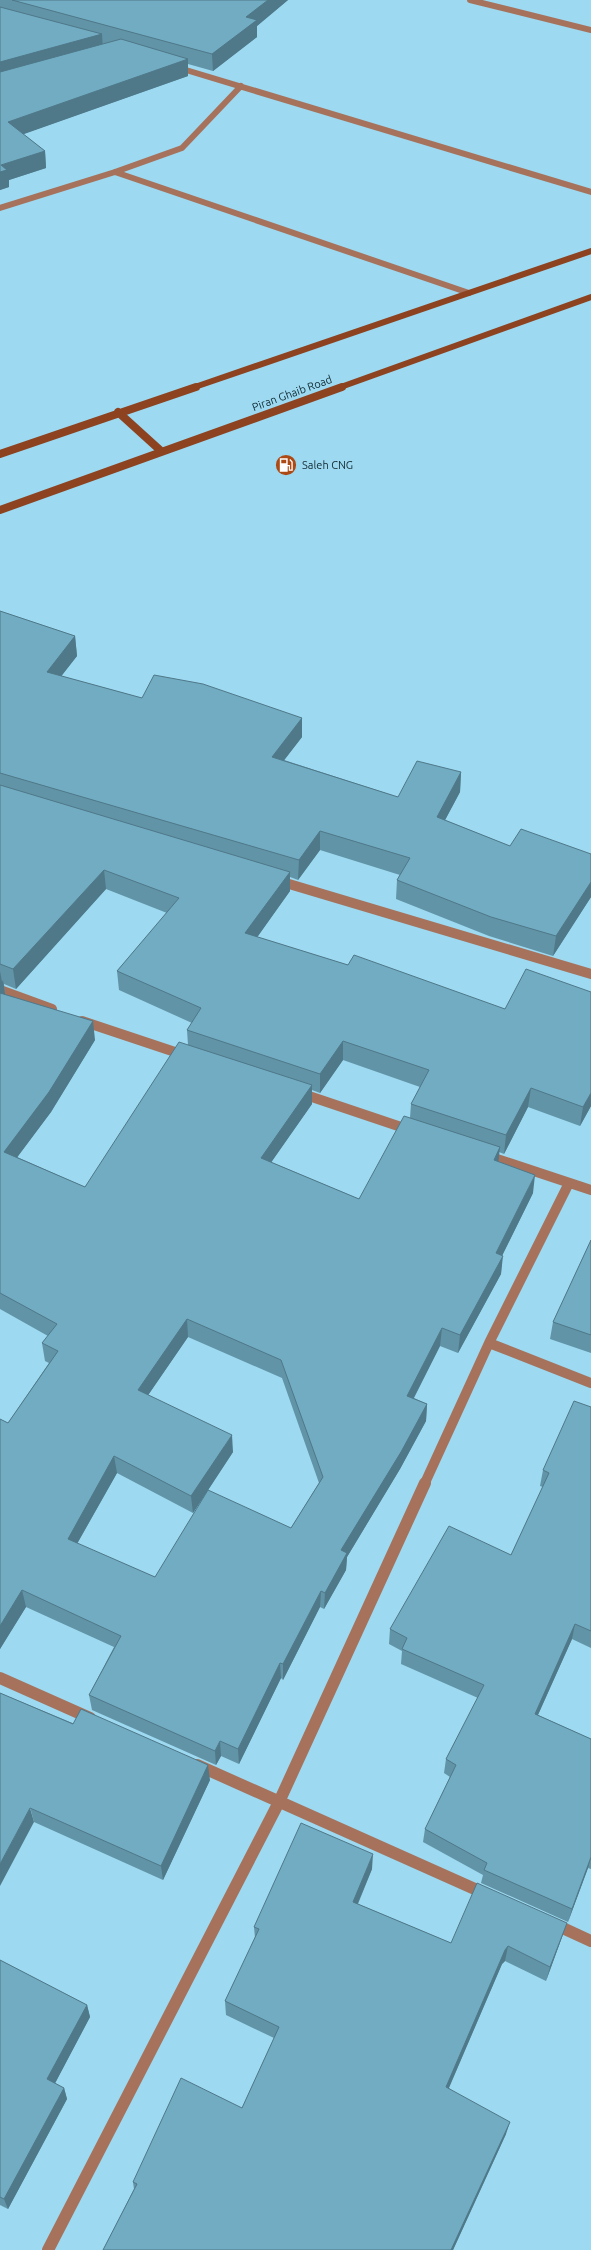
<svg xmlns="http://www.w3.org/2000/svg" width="591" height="2250" viewBox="0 0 591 2250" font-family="Ubuntu,sans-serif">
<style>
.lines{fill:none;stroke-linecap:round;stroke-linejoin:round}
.minor-far2{stroke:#a6725c;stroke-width:6}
.minor-far1{stroke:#a6725c;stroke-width:10}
.minor{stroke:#a6725c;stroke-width:12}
.secondary-far1{stroke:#8d4220;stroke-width:6}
.secondary{stroke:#8d4220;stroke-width:8}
.wall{fill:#6194a7;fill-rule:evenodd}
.shaded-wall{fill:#4f7888}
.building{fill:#71acc2;stroke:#4f7888;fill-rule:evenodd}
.labels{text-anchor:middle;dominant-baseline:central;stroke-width:4.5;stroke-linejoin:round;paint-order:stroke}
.far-street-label{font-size:11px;fill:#112a33;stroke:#9dd9f0}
.far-poi-label{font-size:11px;fill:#112a33;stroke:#9dd9f0;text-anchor:start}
</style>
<rect width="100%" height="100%" fill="#9dd9f0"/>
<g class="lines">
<path class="minor-far2" d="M470,0L591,30
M176,67L591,192
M115,172L469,293
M0,208L115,172L182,148L241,86"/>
<path class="minor-far1" d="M279,881L591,974
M0,990L52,1009
M82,1021L184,1055
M300,1093L410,1130
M485,1155L591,1190
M489,1343L591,1383
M424,1485L489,1343L569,1183"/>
<path class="minor" d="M0,1678L90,1718
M197,1765L486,1894
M554,1924L591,1941
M48,2250L279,1802L425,1483"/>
<path class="secondary-far1" d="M192,388L591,251
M338,388L591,297"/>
<path class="secondary" d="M118,412L161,451
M0,454L196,387
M0,510L342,387"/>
</g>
<path class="wall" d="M0,0H288L257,26V37L213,71L188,64V76L23,134L45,151L46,168L9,180V187L0,190Z
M0,611L75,636L77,656L61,676L142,698L302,718V737L284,760L398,797L461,772L460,792L445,820L510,846L591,854V897L553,956L489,936L396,899L397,880L400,875L320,850L298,880L290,877V891L257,937L348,965L505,1009L591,992V1106L580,1126L528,1107L504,1154L499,1152L498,1162L533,1193L502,1256L501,1274L458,1353L440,1346L414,1398L427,1404L426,1421L400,1469L347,1557L346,1570L324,1609L320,1607L283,1680L281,1678L239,1764L221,1756L216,1765L92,1710L89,1695L114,1647L26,1607L0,1649V1419L8,1423L49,1363L45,1361L42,1343L48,1336L0,1309ZM106,889L167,913L117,971L119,990L192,1023L187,1030L188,1045L85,1187L17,1157L51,1112L95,1040L5,994L4,984L16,989ZM343,1060L420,1087L411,1104L410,1118L359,1199L271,1162L312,1104V1090L320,1093ZM188,1337L282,1378L319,1483L291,1528L155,1577L77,1544L117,1473L193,1513L233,1452L148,1395Z
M591,1240V1353L550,1339L553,1322Z
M591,1407V1648L572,1639L538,1715L591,1739V1869L588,1868L568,1922L481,1883L483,1875L423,1842L425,1829L450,1777L444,1773L446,1759L478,1698L401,1664L402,1651L389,1644L390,1629L511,1555L543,1487L540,1486L543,1470Z
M0,1693L210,1780L163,1880L34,1822Z
M372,1869L358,1904L451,1943L567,1923L562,1937L546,1981L505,1961L502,1964L449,2088L506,2134L453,2250H103L134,2189L133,2182L242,2108L274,2038L226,2015L225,2001L255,1938L254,1927Z
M0,1960L87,2005L90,2017L55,2083L64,2088L67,2099L8,2209L0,2205Z"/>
<path class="shaded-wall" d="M268,0H288L257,26V37L213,71L212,54L246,17Z
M102,34L103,51L0,80V62Z
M188,59V76L10,139L8,122Z
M45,151L46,168L9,180V187L0,190V172L1,165Z
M75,636L77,656L49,692L47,672Z
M302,718V737L272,776V757Z
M461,772L460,792L436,837L437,817Z
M320,831V850L298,880L299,860Z
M104,870L106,889L16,989L13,969Z
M290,872V891L246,953L245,933Z
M591,882V897L553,956L556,936Z
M0,971L2,982L3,980L6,1000L0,1006Z
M93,1021L95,1040L51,1112L7,1171L4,1152Z
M343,1041V1060L320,1093V1074Z
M312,1085V1104L261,1177V1158Z
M531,1088L528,1107L504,1154L506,1135Z
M591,1093V1106L580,1126L583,1107Z
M500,1147L498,1166L494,1160Z
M535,1175L533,1193L494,1272L496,1253Z
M503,1256L501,1274L458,1353L460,1335Z
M187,1319L188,1337L140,1407L138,1390Z
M442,1328L440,1346L406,1413L407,1396Z
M427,1404L426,1421L400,1469L347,1557L346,1570L324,1609L325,1593L341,1550Z
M232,1435L233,1452L193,1513L191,1496Z
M114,1456L117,1473L70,1556L68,1539Z
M22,1590L26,1607L0,1649V1626Z
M321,1591L320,1607L283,1680V1664Z
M575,1624L572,1639L532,1728L535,1714Z
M280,1663L281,1678L239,1764L238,1749Z
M220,1741L221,1756L216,1765L215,1751Z
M208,1765L210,1780L163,1880L161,1866Z
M30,1808L34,1822L0,1886V1864Z
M373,1854L372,1869L352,1917L353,1902Z
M591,1857L588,1868L568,1922L572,1909Z
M567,1923L562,1937L546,1981L550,1967Z
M508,1946L505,1961L502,1964L444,2099L446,2087L505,1950Z
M87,2005L90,2017L51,2091L47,2079Z
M64,2088L67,2099L8,2209L4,2199Z
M510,2122L506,2134L453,2250H451Z"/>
<path class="building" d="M12,0H268L246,17L257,20L212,54Z
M0,7L102,34L0,62Z
M121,39L188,59L8,122L45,151L1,165L7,170L0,172V72Z
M0,611L75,636L47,672L142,698L154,675L203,684L302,718L272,757L398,797L417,761L461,772L437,817L510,846L521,829L591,854V882L556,936L491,917L397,880L410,858L320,831L299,860L0,773Z
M0,785L290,872L245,933L348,965L354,955L505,1009L526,969L591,992V1093L583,1107L531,1088L506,1135L411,1104L429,1070L343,1041L320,1074L187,1030L201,1008L117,971L179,898L104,870L13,969L0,964Z
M0,993L93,1021L49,1092L4,1152L85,1187L179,1042L312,1085L261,1158L359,1199L404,1116L500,1147L494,1160L535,1175L496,1253L503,1256L460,1335L442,1328L407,1396L427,1404L401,1452L341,1550L347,1553L325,1593L321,1591L283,1664L280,1663L238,1749L220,1741L215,1751L89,1695L121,1636L22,1590L0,1626V1419L8,1423L58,1351L42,1343L57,1324L0,1293ZM187,1319L281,1360L323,1477L291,1528L208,1490L155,1577L68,1539L114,1456L191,1496L232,1435L138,1390Z
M591,1240V1335L553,1322Z
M574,1401L591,1407V1631L575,1624L535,1714L591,1739V1857L572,1909L484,1870L487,1863L425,1829L456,1765L446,1759L484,1685L402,1649L407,1638L390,1629L449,1526L511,1555L549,1473L543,1470Z
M0,1693L73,1724L81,1709L208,1765L161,1866L30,1808L0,1864Z
M301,1823L373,1854L353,1902L451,1943L477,1883L567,1923L550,1967L508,1946L505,1950L446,2087L510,2122L451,2250H103L137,2184L133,2182L181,2078L242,2108L279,2027L225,2001L259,1929L254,1927Z
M0,1960L87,2005L47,2079L64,2088L4,2199L0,2197Z"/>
<defs>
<g id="fuel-disc" transform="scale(1.125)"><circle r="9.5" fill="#ad4915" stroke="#9dd9f0"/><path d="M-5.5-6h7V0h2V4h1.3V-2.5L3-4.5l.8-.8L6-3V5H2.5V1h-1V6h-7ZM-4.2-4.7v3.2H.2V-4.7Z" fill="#fff"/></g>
</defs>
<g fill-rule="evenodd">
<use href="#fuel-disc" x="286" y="465"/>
</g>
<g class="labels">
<g class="far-street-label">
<text transform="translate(292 393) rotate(-20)">Piran Ghaib Road</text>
</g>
<g class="far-poi-label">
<text x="302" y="465">Saleh CNG</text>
</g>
</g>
</svg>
